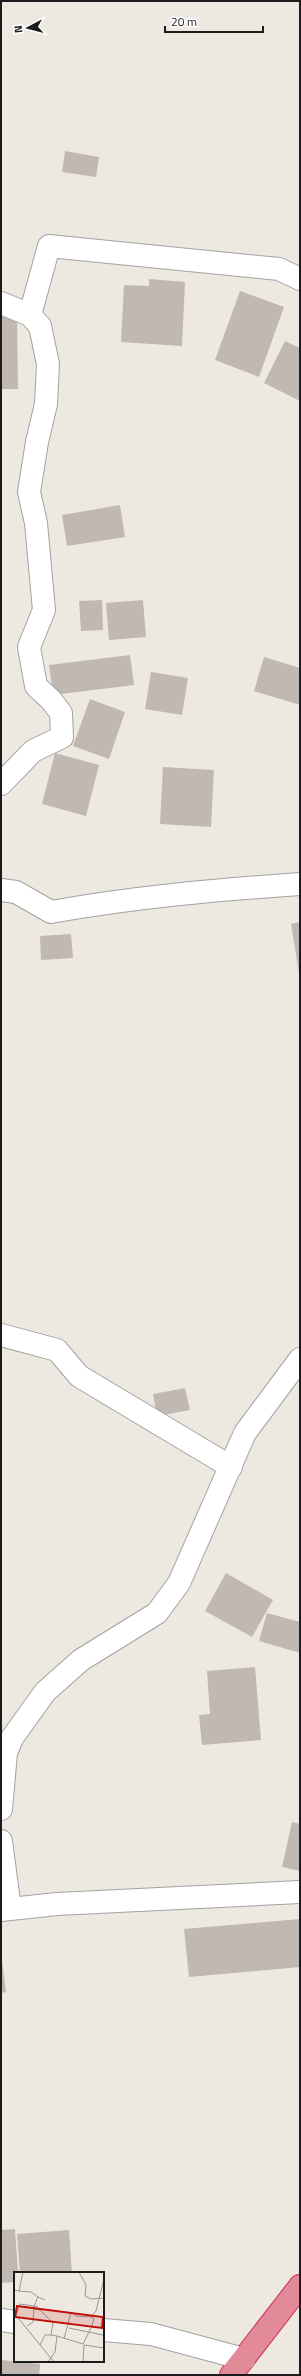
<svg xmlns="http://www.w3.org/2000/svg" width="301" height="2376" viewBox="0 0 301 2376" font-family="'Titillium Web',sans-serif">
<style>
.building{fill:#c1b8b1}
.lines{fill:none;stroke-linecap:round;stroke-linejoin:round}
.street-casing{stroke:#a2a2a2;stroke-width:24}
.highway-casing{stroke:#d0295d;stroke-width:24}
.street{stroke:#fff;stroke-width:22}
.highway{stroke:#e28a98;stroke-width:22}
.inset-road{fill:none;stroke:#999792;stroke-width:1}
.view{fill:#c00d07;fill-opacity:0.15;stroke:#c00d07;stroke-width:2}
.inset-edge{fill:none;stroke:#1b1b1b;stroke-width:2}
</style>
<rect width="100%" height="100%" fill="#ede9e1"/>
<path class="building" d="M65,151L99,157L96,177L62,172Z
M149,279L185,282L182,346L121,342L124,285L149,286Z
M240,291L284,307L259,377L215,360Z
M1,317H17L18,389H1Z
M285,341L300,348V401L264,383Z
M120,505L125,537L67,546L62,515Z
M102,600L103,630L81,631L79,601Z
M143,600L146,637L109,640L106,603Z
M130,655L134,685L53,695L49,665Z
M264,657L300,668V705L254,691Z
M151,672L188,678L182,715L145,709Z
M90,699L125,712L109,759L73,746Z
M55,753L99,765L86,816L42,804Z
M163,767L214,770L211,827L160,824Z
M300,922V972L299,973L291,924Z
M71,934L73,958L41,960L40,936Z
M185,1388L190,1410L157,1416L153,1394Z
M226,1573L273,1600L252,1637L205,1611Z
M267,1613L300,1622V1653L259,1641Z
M255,1667L261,1740L202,1745L199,1715L210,1714L207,1671Z
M292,1822L300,1824V1871L282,1867Z
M300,1919V1967L189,1977L184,1929Z
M1,1953L6,1992L1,1993Z
M15,2229L18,2273H15V2282L1,2283V2230Z
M69,2230L72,2273H20L17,2234Z
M1,2360L40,2364L39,2375H1Z"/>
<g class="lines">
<g class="street-casing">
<path id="street" d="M1,303L30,315L49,246L279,269L300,279
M1,784L33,751L62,737L61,713L51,700L36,686L29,647L44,610L36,523L29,492L37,442L46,404L48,364L40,326L30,315
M1,890L16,892L51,912C134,897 216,890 300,884
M1,1335L57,1350L79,1376L231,1467
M1,1809L6,1753L12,1738L45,1692L81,1660L157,1613L179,1583L245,1433L300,1359
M1,1841L10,1909
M1,1910L57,1904L300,1892
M1,2320L15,2322
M103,2330L151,2334L244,2359"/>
</g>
<g class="highway-casing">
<path id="highway" d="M231,2375L300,2286"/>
</g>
<use href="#street" class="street"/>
<use href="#highway" class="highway"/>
</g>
<g transform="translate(14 2272)">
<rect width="90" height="90" fill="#ede9e1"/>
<path class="inset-road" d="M65,0L72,13L71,24L77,27L90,26M0,18L5,19L9,0M5,19L17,20L24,25M20,37L26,38L39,51L37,63L43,64M0,41L40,90M2,43L6,32L20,34L24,25L31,28M13,54L19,50L20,34L24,35M55,56L89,63M50,67L57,40L62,44L77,45M26,73L31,63H37M70,73L90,76M90,77V61M34,90L41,80L43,64L69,72L78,54L80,46L77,45L82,39L90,7M69,90L70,73"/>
<path class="view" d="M3,34L89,45L88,56L1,45Z"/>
<rect width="90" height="90" class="inset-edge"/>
</g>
<rect width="301" height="2376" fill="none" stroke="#1b1b1b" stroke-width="4"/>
<g transform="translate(28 28) rotate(263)" stroke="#ffffff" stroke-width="3" paint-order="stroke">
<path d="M0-3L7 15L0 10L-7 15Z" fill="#1b1b1b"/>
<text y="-6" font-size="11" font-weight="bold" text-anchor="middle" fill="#1b1b1b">N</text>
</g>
<path d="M165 26v6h98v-6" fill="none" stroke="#1b1b1b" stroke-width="2"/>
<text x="171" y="26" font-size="12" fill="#1b1b1b" stroke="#ffffff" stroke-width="3" paint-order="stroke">20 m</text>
</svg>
